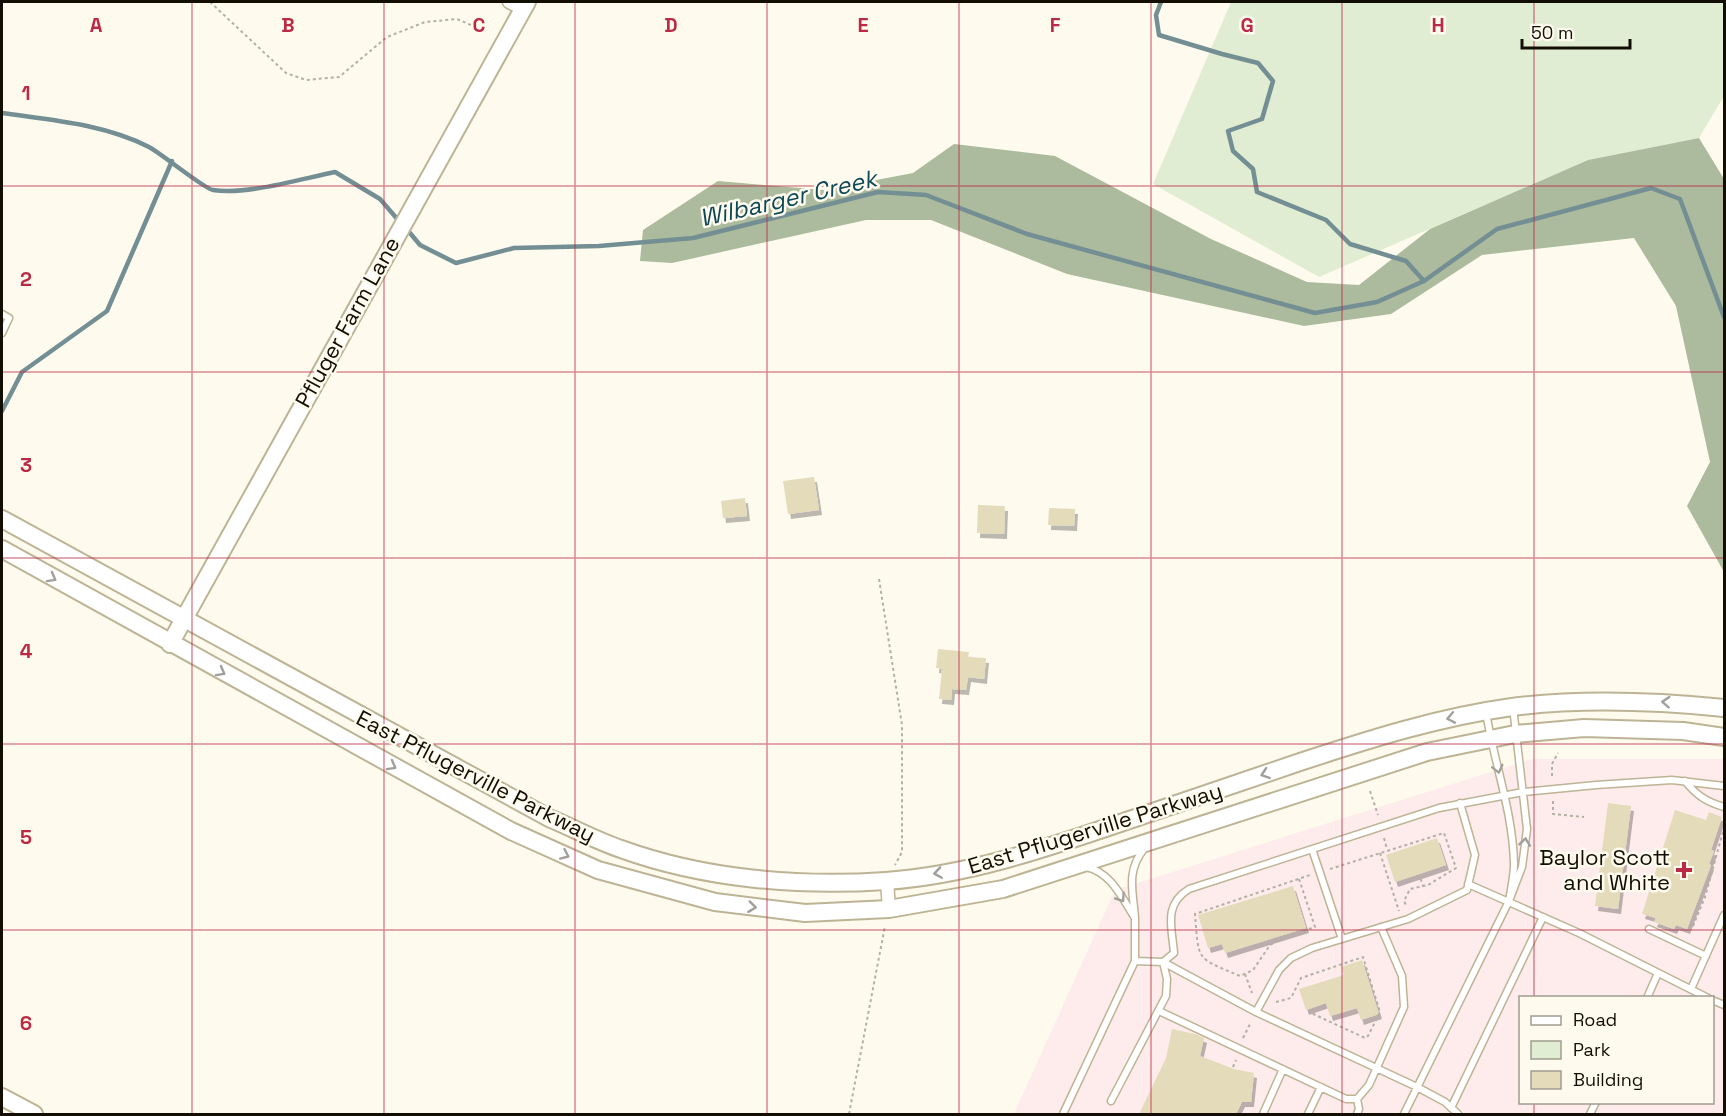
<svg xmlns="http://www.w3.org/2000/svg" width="1726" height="1116" viewBox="0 0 1726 1116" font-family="'Space Grotesk',sans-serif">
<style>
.commercial{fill:#fdeceb;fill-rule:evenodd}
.green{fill:#e0edd2}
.forest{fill:#acbb9d}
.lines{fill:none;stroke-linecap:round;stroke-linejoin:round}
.stream{stroke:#748f94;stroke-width:4.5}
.building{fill:#e4dbbb;filter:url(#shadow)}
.lane-casing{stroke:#bdb495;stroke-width:9}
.street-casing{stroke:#bdb495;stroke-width:15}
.secondary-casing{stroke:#bdb495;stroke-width:20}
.path{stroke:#b3b0a4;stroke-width:2;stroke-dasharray:3 3;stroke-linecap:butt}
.lane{stroke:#fff;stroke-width:6}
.street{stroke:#fff;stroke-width:12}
.secondary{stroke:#fff;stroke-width:16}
.oneway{stroke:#a09f9b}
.grid{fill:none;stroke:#bb2a45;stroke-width:1.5;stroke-opacity:0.55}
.poi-dot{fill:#bb2a45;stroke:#fefbee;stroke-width:2}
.labels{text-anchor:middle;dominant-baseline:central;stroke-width:5;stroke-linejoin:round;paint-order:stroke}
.street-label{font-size:22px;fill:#120e04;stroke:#fefbee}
.poi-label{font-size:22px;fill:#120e04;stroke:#fefbee;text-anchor:end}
.water-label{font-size:24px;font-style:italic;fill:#0f4856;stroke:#fefbee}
.grid-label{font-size:20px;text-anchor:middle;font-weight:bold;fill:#bb2a45;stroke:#fefbee;stroke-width:5;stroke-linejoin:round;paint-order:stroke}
</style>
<defs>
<filter id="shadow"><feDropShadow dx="3" dy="5" stdDeviation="0" flood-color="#0004"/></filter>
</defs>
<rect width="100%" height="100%" fill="#fefbee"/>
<path class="commercial" d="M1532,759H1724V1114H1014L1115,890ZM1520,998H1712V1102H1520Z"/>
<path class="green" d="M1231,2H1724V96L1699,138L1588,160L1319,277L1153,184Z"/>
<path class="forest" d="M1699,138L1724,179V572L1687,506L1710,462L1676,306L1634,238L1482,255L1391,314L1304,326L1067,274L931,220H866L672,263L640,261L643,230L718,181L824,190L913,173L954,144L1055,156L1211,239L1307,282L1359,285L1430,229L1588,160Z"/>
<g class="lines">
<path class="stream" d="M1161,2L1156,15L1159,35L1222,54L1258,63L1273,81L1262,119L1228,131L1233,151L1253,169L1257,192L1326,220L1350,244L1406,261L1424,281
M2,113C51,120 104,124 149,147C162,154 206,190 213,190C248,195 300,179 335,172L380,199L399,221
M405,227L420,245L456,263L514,248L599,246L693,238L878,192L926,195L1027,234L1315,313L1377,302L1424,281L1497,229L1651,188L1680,199L1724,317
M2,411L22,372L107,311L172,161"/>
</g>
<path class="building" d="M814,477L819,510L788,514L783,481Z
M745,498L747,516L723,518L721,501Z
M978,505L1005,506L1004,534L977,533Z
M1049,508L1075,509L1074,526L1048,525Z
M938,649L969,652L968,657L986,658L984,679L968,677L966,690L952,689L951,700L939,699L942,669L936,668Z
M1608,803L1631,806L1618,909L1595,906Z
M1675,810L1706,820L1709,812L1722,817L1711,850L1714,851L1709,864L1711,865L1687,929L1676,925L1674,929L1654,922L1656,918L1642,914Z
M1437,838L1446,865L1395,882L1386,855Z
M1293,886L1306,928L1225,953L1222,944L1208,948L1198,915Z
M1362,960L1379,1014L1361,1020L1357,1008L1330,1016L1326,1003L1306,1010L1299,989L1344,975L1341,967Z
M1172,1029L1195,1034L1204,1038L1200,1056L1234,1069L1254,1073L1251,1102H1242L1236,1114H1139L1166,1058Z"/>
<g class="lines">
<g class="lane-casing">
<path id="lane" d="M2,314L9,318L2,333
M1486,712C1494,763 1513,812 1514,864C1514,876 1511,889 1509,901L1522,867L1527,829L1513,707
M1685,781C1697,796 1707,802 1724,807
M1312,849L1342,939
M1086,867C1111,872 1122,898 1135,918C1133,891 1126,871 1144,849
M1468,884L1579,933L1708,998
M1649,929L1706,956
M1135,961L1163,962L1174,953C1172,927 1163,905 1189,889L1439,808L1523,792L1596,785L1672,780L1724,786
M1163,962L1256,1012L1279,970L1291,958L1312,948L1408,919L1467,890L1475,855L1460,803
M1691,989L1724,915
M1647,998L1658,973
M1712,1000L1724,1005
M1159,1011L1346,1099H1357L1369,1085L1404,1007L1402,976L1381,927
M1256,1012L1417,1087L1445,1102L1458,1114
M1357,1099L1359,1109L1357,1114
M1111,1101L1166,996L1167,979L1163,962
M1451,1108L1543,917
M1063,1114L1135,961V918
M1263,1114L1283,1069
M1308,1114L1321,1087
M1404,1114L1509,901
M1590,1114L1596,1102"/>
</g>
<g class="street-casing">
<path id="street" d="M509,2L523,9
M887,881L889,909"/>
</g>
<g class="secondary-casing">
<path id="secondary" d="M2,519L549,818C573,828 597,841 621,849C704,879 798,887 886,881C974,875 1061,843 1144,815C1196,797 1248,780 1300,762C1370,739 1439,717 1512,707C1582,698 1654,701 1724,708
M2,549L511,831L598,870L715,902L805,913L889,909L1003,889L1427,752L1515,734L1584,728L1683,731L1724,737
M170,644L527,2
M2,1097L34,1114"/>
</g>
<path class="path" d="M210,2L286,73L306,80L339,77L387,37L425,22L457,19L485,31
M879,579L902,725V852L895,865
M1552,776V764L1558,753
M1370,791L1378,815
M1553,801V814L1584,817
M1384,838L1387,849
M1380,853L1399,911
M1330,869L1444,833L1456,868L1428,885L1410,889L1404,901L1407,907
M1416,877H1420L1423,886
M1299,879L1315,927L1282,938L1270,945L1253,970L1240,976C1195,957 1199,962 1195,914L1310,875
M1693,926L1705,897L1724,828
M1245,974L1252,993
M1276,1002L1291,998L1301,978L1363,957L1380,1012L1368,1036L1365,1038L1309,1012
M1243,1038L1251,1022
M1233,1067L1236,1060
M849,1114L885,926"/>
<use href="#lane" class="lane"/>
<use href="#street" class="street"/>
<use href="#secondary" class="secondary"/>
</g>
<defs><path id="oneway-chevron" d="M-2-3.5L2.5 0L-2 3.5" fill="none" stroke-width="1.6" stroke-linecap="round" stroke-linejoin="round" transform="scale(1.5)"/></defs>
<g class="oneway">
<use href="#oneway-chevron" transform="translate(52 578) rotate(29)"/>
<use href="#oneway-chevron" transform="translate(221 672) rotate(29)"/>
<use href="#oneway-chevron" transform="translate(1666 702) rotate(-177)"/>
<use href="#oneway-chevron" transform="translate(1451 718) rotate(169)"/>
<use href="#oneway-chevron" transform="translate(392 766) rotate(29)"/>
<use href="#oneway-chevron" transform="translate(1498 769) rotate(76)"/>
<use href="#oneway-chevron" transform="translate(1265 774) rotate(161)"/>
<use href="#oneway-chevron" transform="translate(1525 842) rotate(-83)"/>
<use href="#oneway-chevron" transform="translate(565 855) rotate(24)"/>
<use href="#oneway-chevron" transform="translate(938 873) rotate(171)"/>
<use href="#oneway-chevron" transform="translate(1121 898) rotate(56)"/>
<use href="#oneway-chevron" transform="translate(752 907) rotate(7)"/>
</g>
<path class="grid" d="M192,2V1114M384,2V1114M575,2V1114M767,2V1114M959,2V1114M1151,2V1114M1342,2V1114M1534,2V998M2,186H1724M2,372H1724M2,558H1724M2,744H1724M2,930H1724M1534,1102V1114"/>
<path class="poi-dot" d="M1681 861h6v6h6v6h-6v6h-6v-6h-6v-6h6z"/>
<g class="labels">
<g class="street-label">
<text transform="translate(347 322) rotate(-61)">Pfluger Farm Lane</text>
<text transform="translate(476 776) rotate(27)">East Pflugerville Parkway</text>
<text transform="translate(1095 828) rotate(-17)">East Pflugerville Parkway</text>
</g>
<g class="poi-label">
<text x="1670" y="857">Baylor Scott<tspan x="1670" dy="25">and White</tspan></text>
</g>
<g class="water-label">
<text transform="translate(788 198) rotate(-13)">Wilbarger Creek</text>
</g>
</g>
<g class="grid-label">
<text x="96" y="32">A</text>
<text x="288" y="32">B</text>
<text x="479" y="32">C</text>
<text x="671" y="32">D</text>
<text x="863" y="32">E</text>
<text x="1055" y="32">F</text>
<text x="1247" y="32">G</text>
<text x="1438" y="32">H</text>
<text x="26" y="100">1</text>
<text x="26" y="286">2</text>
<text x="26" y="472">3</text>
<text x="26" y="658">4</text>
<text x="26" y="844">5</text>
<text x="26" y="1030">6</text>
</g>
<rect width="1726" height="1116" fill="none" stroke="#120e04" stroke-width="6"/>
<rect x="1519" y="996" width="195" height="108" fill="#fefbee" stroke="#a09c90" stroke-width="1.5"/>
<rect x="1531" y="1016" width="30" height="9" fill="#ffffff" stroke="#a09c90" stroke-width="1.5"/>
<text x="1573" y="1026" font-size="18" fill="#120e04">Road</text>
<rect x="1531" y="1041" width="30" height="18" fill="#e0edd2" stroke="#a09c90" stroke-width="1.5"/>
<text x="1573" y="1056" font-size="18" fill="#120e04">Park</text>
<rect x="1531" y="1071" width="30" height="18" fill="#e4dbbb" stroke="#a09c90" stroke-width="1.5"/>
<text x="1573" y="1086" font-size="18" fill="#120e04">Building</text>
<path d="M1522 39v9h108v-9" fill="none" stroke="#120e04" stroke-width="3"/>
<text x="1531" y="39" font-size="18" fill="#120e04" stroke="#fefbee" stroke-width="4.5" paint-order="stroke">50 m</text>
</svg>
